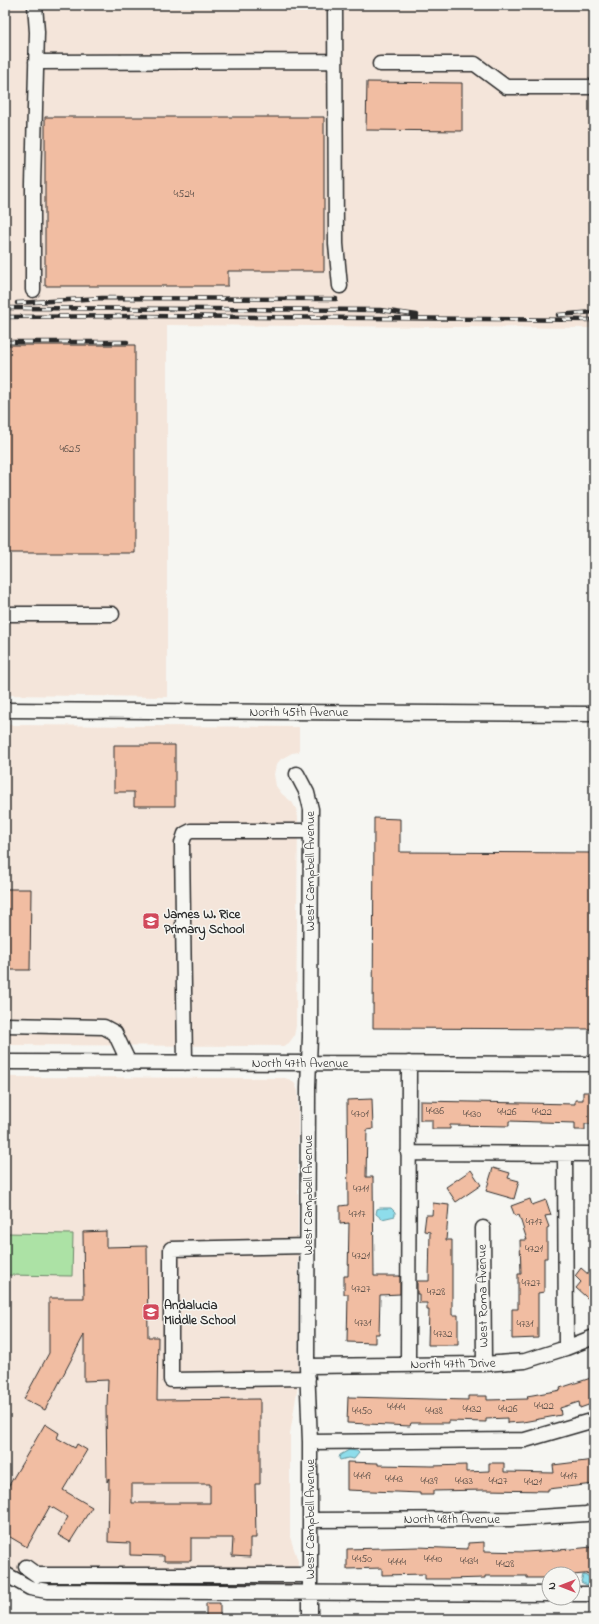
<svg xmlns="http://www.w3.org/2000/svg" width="599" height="1624" viewBox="0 0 599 1624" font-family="'Indie Flower',sans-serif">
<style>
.built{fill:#f4e5da}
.green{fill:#ace2a5;stroke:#6c8668}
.water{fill:#8eddeb;stroke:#66969e}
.building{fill:#f1bda2;stroke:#2b2b2b;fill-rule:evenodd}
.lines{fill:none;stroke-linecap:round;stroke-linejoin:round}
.minor-casing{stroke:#2b2b2b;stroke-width:17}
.minor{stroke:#f6f6f2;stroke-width:14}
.rail-casing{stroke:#2b2b2b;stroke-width:4.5}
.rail{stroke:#f6f6f2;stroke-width:3;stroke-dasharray:9;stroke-linecap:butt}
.labels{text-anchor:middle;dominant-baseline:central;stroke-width:3;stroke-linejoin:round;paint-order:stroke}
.number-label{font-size:11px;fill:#5c5049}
.street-label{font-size:13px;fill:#2b2b2b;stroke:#f6f6f2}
.poi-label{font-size:13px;font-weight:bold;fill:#2b2b2b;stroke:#f6f6f2;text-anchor:start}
</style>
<rect width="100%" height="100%" fill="#f6f6f2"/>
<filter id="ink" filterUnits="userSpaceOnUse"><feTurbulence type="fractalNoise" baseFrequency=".025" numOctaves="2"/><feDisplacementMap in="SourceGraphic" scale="8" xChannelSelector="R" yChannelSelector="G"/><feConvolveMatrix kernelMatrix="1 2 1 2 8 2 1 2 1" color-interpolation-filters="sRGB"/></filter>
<g filter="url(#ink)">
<path class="built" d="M5,5H594V328L167,325V697L5,695Z
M5,725L299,727V752L292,753L281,759L276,765L274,774L276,786L282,794L292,802L296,809L298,817L296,1026L294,1036L289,1043L284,1046L5,1045Z
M5,1077L285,1078L291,1080L295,1084L298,1091V1385L290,1434V1537L298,1561L297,1588L37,1587L5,1569Z"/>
<path class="green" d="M5,1233L73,1234L72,1276L5,1275Z"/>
<path class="water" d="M380,1208H391L395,1212V1216L382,1219L376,1214L377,1209Z
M349,1450L357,1451L359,1453L354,1459L348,1458L340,1460L339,1458L340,1455Z
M583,1575L594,1577V1587C590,1585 585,1585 581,1582Z"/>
<path class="building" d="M367,82L462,83V131L366,130Z
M45,117H324V271H228V286H45Z
M5,345H135V553H5Z
M114,745H175V806H134V792H114Z
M374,818L400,819V852L594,853V1029L373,1028Z
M5,889H31L30,970H5Z
M583,1092H593V1124H585V1130H575V1123L509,1121V1126L450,1125V1129H432V1120H420V1101L575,1104V1100H583Z
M372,1099L373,1129L367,1130L366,1177H373L374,1276H400V1294L380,1295L379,1334H375V1343L347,1342L348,1294H344V1276H348L349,1223L340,1224V1206L348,1205L347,1100Z
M493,1168L510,1173L508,1178L519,1181L514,1199L486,1191Z
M471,1170L481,1185L456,1202L446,1187Z
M530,1199L532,1205L546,1200L551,1215L545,1216L549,1227L547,1228V1258H544V1292L538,1293V1338L512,1339V1309H518V1274H521L520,1240H527L519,1215L515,1216L511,1206Z
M433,1203L449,1205L446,1240H452V1315H458V1345H428L429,1310H427V1303H419V1294H417V1281H429L430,1232L424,1231L426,1215H432Z
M106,1231V1247L147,1246L148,1337H158L157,1400L260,1399V1484H255L256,1538H250V1557L232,1556L233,1538H191V1561H164V1556L130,1555V1543L108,1542L109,1478L107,1482L106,1406H107L108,1380L84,1381V1335L45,1410L24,1399L49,1353V1298H84L83,1232ZM132,1484H210V1503H132Z
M581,1268L589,1275L594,1269V1304L576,1288L581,1282L575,1276Z
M594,1377V1403L580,1408L579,1402L560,1408L561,1415L523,1422L507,1423V1418L486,1419V1422L449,1421V1423H411L410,1426L347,1423L348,1397L468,1400V1396H487V1400L528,1399L527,1396L561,1390L560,1388Z
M45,1424L59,1433L57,1438L75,1448L77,1444L87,1450L63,1490L92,1507L70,1542L58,1535L68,1517L50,1506L27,1547L5,1534V1492Z
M594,1460V1484L548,1489V1491L485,1490L433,1491V1495H420V1493L347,1490V1462L378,1463V1465L432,1466L466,1465V1472L489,1471V1463H504V1472L554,1473L553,1465Z
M484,1542V1551L526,1552L572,1549L592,1547L594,1573L573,1575L549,1574V1578H527V1576H485V1578L448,1579H425V1574L382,1575V1568L347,1569V1549L418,1547L468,1549V1543Z
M206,1603H220V1619H206Z"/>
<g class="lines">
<g class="minor-casing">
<path id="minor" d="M335,5L336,244L340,286
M36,62L335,61
M380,64H475L506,87H594
M33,290V184L37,32L35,5
M5,614H112
M5,710L594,714
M297,774L307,793L311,809L310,1037L308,1087L307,1366L310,1442V1619
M5,1025L104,1027L115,1033L129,1063
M5,1062L594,1064
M185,1063L182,843L185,834L191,831H311
M408,1153L594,1154
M565,1154L566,1348
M483,1228L484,1364
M307,1246L171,1249V1380L308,1378
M408,1365L409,1063
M307,1366L484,1364L525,1361L566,1348L594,1337
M310,1442L525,1440L594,1420
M310,1520L510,1519L586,1514L594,1512
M26,1567L37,1575H310
M5,1574L30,1588L47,1591L549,1594
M573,1594H594"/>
</g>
<use href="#minor" class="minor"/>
<g class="rail-casing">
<path id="rail" d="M17,303L102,298L336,299
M5,308L380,310L417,315
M558,315L594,312
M5,317L138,316L594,320
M5,342H127"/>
</g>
<use href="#rail" class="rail"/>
</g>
</g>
<defs>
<g id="school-square" transform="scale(0.9)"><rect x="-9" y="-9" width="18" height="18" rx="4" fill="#d1495b" stroke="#f6f6f2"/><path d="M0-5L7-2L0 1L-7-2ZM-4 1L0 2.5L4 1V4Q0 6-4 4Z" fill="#fff"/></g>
</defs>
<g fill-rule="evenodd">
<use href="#school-square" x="151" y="921"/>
<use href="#school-square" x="151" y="1312"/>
</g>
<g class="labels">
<g class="number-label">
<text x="184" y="194">4524</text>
<text x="70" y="449">4625</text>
<text x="435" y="1111">4436</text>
<text x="507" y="1112">4426</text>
<text x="542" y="1112">4422</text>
<text x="360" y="1114">4701</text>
<text x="472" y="1114">4430</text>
<text x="361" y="1189">4711</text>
<text x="357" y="1214">4717</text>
<text x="534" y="1222">4717</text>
<text x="534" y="1249">4721</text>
<text x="361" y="1256">4721</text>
<text x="531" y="1283">4727</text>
<text x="361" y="1289">4727</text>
<text x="436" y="1292">4728</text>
<text x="363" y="1323">4731</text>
<text x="525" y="1324">4731</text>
<text x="443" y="1334">4732</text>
<text x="544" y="1406">4422</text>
<text x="396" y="1407">4444</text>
<text x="472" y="1409">4432</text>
<text x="508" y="1409">4426</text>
<text x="362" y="1411">4450</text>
<text x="434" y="1411">4438</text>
<text x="362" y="1476">4449</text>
<text x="569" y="1476">4417</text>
<text x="394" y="1479">4443</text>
<text x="429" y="1481">4439</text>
<text x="464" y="1481">4433</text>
<text x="498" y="1481">4427</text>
<text x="533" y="1482">4421</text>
<text x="362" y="1559">4450</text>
<text x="433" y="1559">4440</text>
<text x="469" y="1561">4434</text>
<text x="397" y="1562">4444</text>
<text x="505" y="1564">4428</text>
</g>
<g class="street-label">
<text x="299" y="712">North 45th Avenue</text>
<text transform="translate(310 871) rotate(-90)">West Campbell Avenue</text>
<text x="300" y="1063">North 47th Avenue</text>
<text transform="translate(308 1195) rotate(-90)">West Campbell Avenue</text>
<text transform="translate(483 1296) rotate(-91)">West Roma Avenue</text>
<text transform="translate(453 1364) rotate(-1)">North 47th Drive</text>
<text transform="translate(310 1519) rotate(-90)">West Campbell Avenue</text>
<text x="452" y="1519">North 48th Avenue</text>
</g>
<g class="poi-label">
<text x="164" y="914">James W. Rice<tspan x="164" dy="15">Primary School</tspan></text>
<text x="164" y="1305">Andalucia<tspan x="164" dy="15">Middle School</tspan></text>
</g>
</g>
<rect width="599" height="1624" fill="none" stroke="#f6f6f2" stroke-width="20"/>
<rect x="10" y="10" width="579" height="1604" fill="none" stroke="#2b2b2b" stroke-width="1.5" filter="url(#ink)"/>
<g transform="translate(561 1586) rotate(270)"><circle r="19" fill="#f6f6f2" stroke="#a5a5a2"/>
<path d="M0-3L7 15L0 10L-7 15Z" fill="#d1495b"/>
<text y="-6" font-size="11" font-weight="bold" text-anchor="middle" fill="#2b2b2b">N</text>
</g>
</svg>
